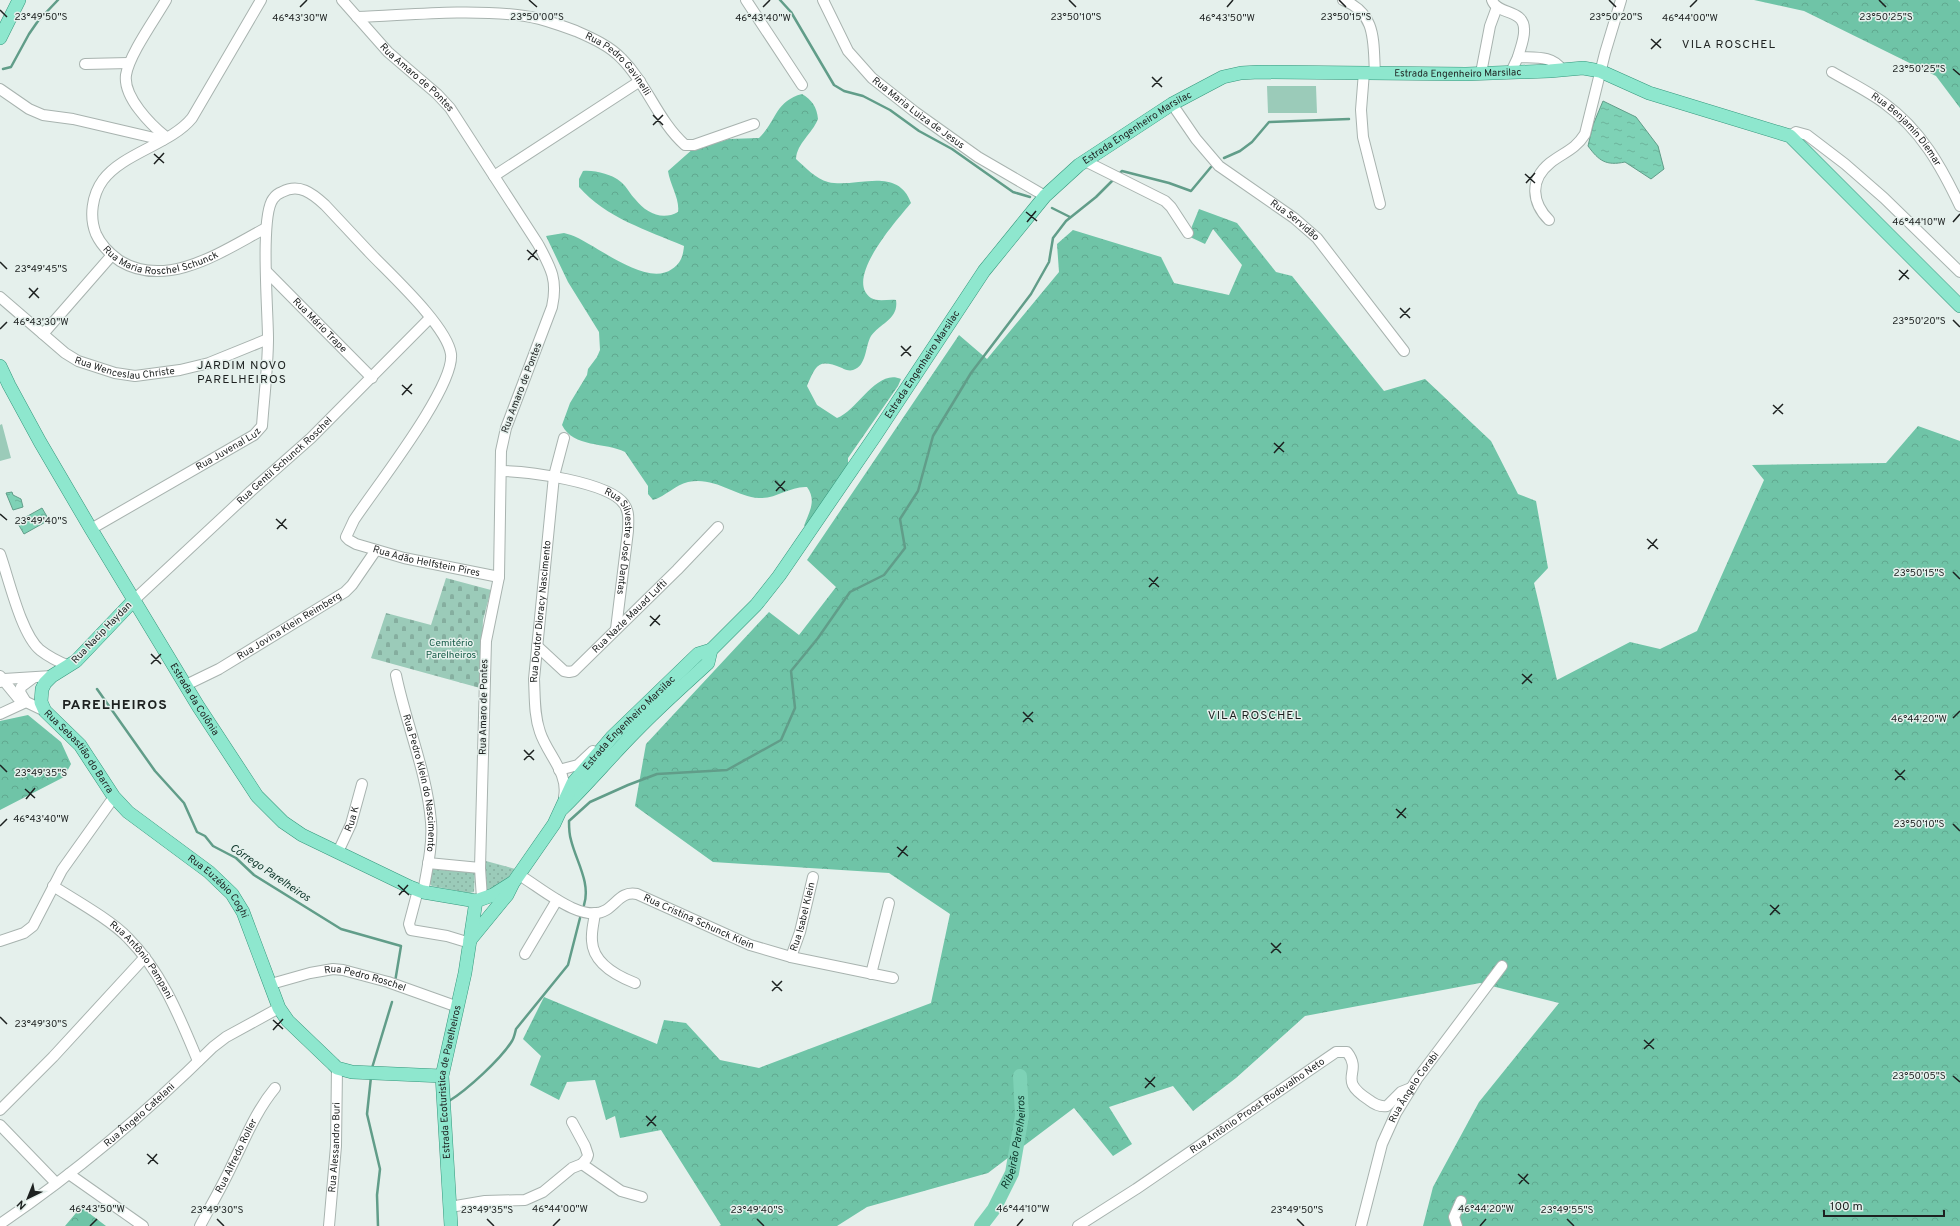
<svg xmlns="http://www.w3.org/2000/svg" width="1960" height="1226" viewBox="0 0 1960 1226" font-family="Overpass,sans-serif">
<style>
.green{fill:#9bcbb9}
.forest{fill:url(#forest-crowns)}
.cemetery{fill:url(#cemetery-stones)}
.park{fill:url(#park-dots)}
.water{fill:url(#water-ripples);stroke:#619d89}
.lines{fill:none;stroke-linecap:round;stroke-linejoin:round}
.stream{stroke:#619d89;stroke-width:2.5}
.river{stroke:#7ed2b6;stroke-width:14}
.minor-casing{stroke:#a8b3af;stroke-width:12}
.major-casing{stroke:#35977c;stroke-width:14}
.minor{stroke:#fff;stroke-width:10}
.major{stroke:#8ee7ce;stroke-width:13}
.ticks{fill:none;stroke:#1d2120;stroke-width:1.5}
.labels{text-anchor:middle;dominant-baseline:central;stroke-width:3;stroke-linejoin:round;paint-order:stroke}
.street-label{font-size:10px;fill:#1d2120;stroke:#e5f0ec}
.park-label{font-size:10px;fill:#185c49;stroke:#e5f0ec}
.water-label{font-size:11px;font-style:italic;fill:#0a3327;stroke:#e5f0ec}
.quarter-label{font-size:12px;letter-spacing:1px;fill:#1d2120;stroke:#e5f0ec}
.district-label{font-size:14px;font-weight:bold;letter-spacing:1px;fill:#1d2120;stroke:#e5f0ec}
.ticks-label{font-size:10px;text-anchor:middle;fill:#1d2120;stroke:#e5f0ec;stroke-width:3;stroke-linejoin:round;paint-order:stroke}
</style>
<defs>
<pattern id="forest-crowns" width="20" height="18" patternUnits="userSpaceOnUse"><rect width="20" height="18" fill="#6fc4a7"/><path d="M2 6a3 3 0 1 1 6 0M12 15a3 3 0 1 1 6 0" fill="none" stroke="#60a88f"/></pattern>
<pattern id="cemetery-stones" width="16" height="16" patternUnits="userSpaceOnUse"><rect width="16" height="16" fill="#9bcbb9"/><path d="M2 7V4a2 2 0 0 1 4 0v3zM10 15v-3a2 2 0 0 1 4 0v3z" fill="#85ae9f"/></pattern>
<pattern id="park-dots" width="8" height="8" patternUnits="userSpaceOnUse"><rect width="8" height="8" fill="#9bcbb9"/><path d="M2 2h.1M6 6h.1" fill="none" stroke="#85ae9f" stroke-width="1.8" stroke-linecap="round"/></pattern>
<pattern id="water-ripples" width="26" height="14" patternUnits="userSpaceOnUse"><rect width="26" height="14" fill="#7ed2b6"/><path d="M2 4q2-2 4 0t4 0M15 11q2-2 4 0t4 0" fill="none" stroke="#6cb49c"/></pattern>
</defs>
<rect width="100%" height="100%" fill="#e5f0ec"/>
<path class="green" d="M1267,86H1316L1317,113H1268Z
M2,424L11,458L0,461V425Z"/>
<path class="forest" d="M1754,0H1958L1960,2V108L1936,76L1804,11Z
M802,94C812,100 817,107 818,119C812,134 797,143 796,159C805,167 816,179 828,182C855,189 897,165 911,203C898,219 843,279 871,298C878,302 888,299 896,300C899,319 880,323 871,336C865,346 867,366 853,370C850,371 845,370 842,368C818,358 816,365 807,386L817,405L837,418C858,410 877,368 901,379L898,386L848,458V465L811,523L804,526C809,512 817,501 807,487C790,486 776,499 759,498C735,496 714,476 688,482C675,485 666,496 653,500L648,494V486L625,452C606,442 573,448 562,425L570,403L587,375L588,369L597,357L600,350L599,332L568,282L546,236L564,233L571,235C596,244 646,288 672,269C681,263 683,256 684,246C647,230 606,218 579,187V179L583,171C595,170 611,174 621,182C627,187 630,194 635,199C646,213 662,221 678,212C680,199 670,185 668,171L703,140L720,142L728,139L759,138C776,122 775,101 802,94Z
M1199,209L1237,223L1276,272L1292,276L1384,391L1425,379L1491,441L1518,494L1536,501L1548,568L1534,583L1557,680L1630,642L1660,649L1697,631L1764,480L1752,465L1886,463L1918,426L1960,441V1226H1423L1433,1187L1479,1102L1559,1003L1480,983L1305,1016L1236,1078L1193,1111L1173,1086L1109,1107L1132,1144L1113,1156L1074,1108L988,1173L867,1207L837,1226H719L721,1225L661,1130L620,1138L615,1116L606,1120L595,1080L567,1082L559,1100L530,1085L541,1056L523,1039L544,997L657,1044L664,1020L686,1023L720,1060L759,1068L931,1003L950,914L889,873L713,862L635,806L646,744L769,612L799,635L836,587L807,560L959,335L987,359L1059,272L1057,244L1073,230L1161,257L1174,283L1229,295L1242,265L1213,229L1205,244L1188,236Z
M28,715L61,742L71,764L64,777L0,810V721Z
M81,1207L106,1226H65Z"/>
<path class="cemetery" d="M446,578L491,590L483,620L480,688L371,658L386,613L431,625Z"/>
<path class="park" d="M486,861L519,870L493,893L483,892Z
M432,868L475,872L474,892L470,893L432,886L429,883Z"/>
<path class="water" d="M1603,101L1636,117L1658,146L1664,169L1651,179L1625,162C1606,166 1599,161 1588,146L1593,125Z
M12,492L13,495L21,499L23,507L13,510L6,493Z
M42,508L49,520L24,534L17,522Z"/>
<g class="lines">
<path class="stream" d="M780,0L791,12L834,85L844,91L863,96L890,110L919,131L952,149L1013,192L1030,197
M3,69L11,67L29,34L38,21L58,0
M1224,158L1240,151L1252,142L1269,122L1349,119
M1119,174L1122,171L1169,183L1191,191L1211,167
M1052,208L1070,217
M97,689L155,771L184,803L197,832L205,836L213,846L236,858L254,875L341,929L401,946L395,982
M584,905C591,883 576,861 571,840C569,834 569,827 569,821L590,802L628,785L657,774L727,770L781,740L795,708L791,671L818,638L850,592L884,575L905,548L900,519L918,491L933,436L971,373L1031,294L1049,262L1053,238L1066,221L1096,197L1114,179
M372,1068L392,1002
M371,1077L367,1114L380,1169L377,1195L378,1226
M449,1101C467,1090 501,1059 512,1041C514,1038 515,1033 516,1029L568,965L580,918"/>
<path class="river" id="s1" d="M981,1226L994,1209L1012,1173L1022,1116L1020,1076"/>
<g class="minor-casing">
<g id="minor">
<path d="M166,0C155,19 129,55 126,75C123,97 151,125 166,137"/>
<path id="s2" d="M261,0L192,118C171,144 123,153 103,180C92,195 89,217 96,234C101,245 110,254 120,261C168,290 224,250 266,228"/>
<path id="s3" d="M342,0L388,52L437,94L450,108L538,244C551,268 558,280 552,307L506,428L501,451L499,577L486,641L480,868L482,899"/>
<path d="M746,0L802,85"/>
<path id="s4" d="M823,0L848,51L872,78L915,112L978,157L1045,196"/>
<path d="M1343,0C1377,14 1373,41 1375,73"/>
<path d="M1492,0C1497,15 1524,9 1524,29C1525,38 1520,49 1518,57"/>
<path id="s5" d="M357,17C410,15 464,9 517,15C538,17 557,24 576,31C592,38 610,46 622,59C647,84 658,121 685,145H694L754,124"/>
<path d="M85,64L129,63"/>
<path d="M1364,72L1361,110L1363,137L1380,204"/>
<path d="M1511,72L1518,57C1534,58 1553,55 1562,70"/>
<path id="s6" d="M1832,72C1849,82 1868,91 1884,103C1921,130 1941,166 1960,206"/>
<path d="M1481,73L1490,26L1497,7"/>
<path d="M0,89L29,109L43,115L73,119L163,140"/>
<path id="s7" d="M1172,104L1196,139L1219,166L1294,218L1317,238L1404,351"/>
<path d="M1790,136L1796,132L1807,135L1845,164L1884,198L1960,272"/>
<path d="M1085,161L1165,201L1171,207L1188,233"/>
<path d="M494,176L640,81"/>
<path d="M1549,220C1532,203 1529,180 1550,163C1564,152 1575,150 1585,134L1605,53L1621,0"/>
<path id="s8" d="M267,272L372,378"/>
<path id="s9" d="M0,297L65,353L78,361L115,373L135,376L180,370L209,363L268,339"/>
<path d="M43,334L112,255"/>
<path id="s10" d="M501,471C527,471 609,482 624,504C630,512 628,522 628,531L616,629"/>
<path id="s11" d="M91,529L254,435L262,426C264,397 268,367 268,338C268,311 260,216 273,199C275,196 279,193 282,192C299,183 312,193 325,205C340,221 355,237 370,253C391,275 447,326 451,354C455,387 375,488 354,520L346,537L349,540L356,544L404,558L499,577"/>
<path d="M0,554C9,579 21,634 40,650C49,657 59,662 69,666"/>
<path id="s12" d="M134,600L251,491L311,438L430,318"/>
<path id="s13" d="M537,646L564,671L569,672L574,671L677,570L718,527"/>
<path id="s14" d="M396,675C406,724 427,772 431,822C433,844 427,870 423,892"/>
<path d="M0,676L18,698L45,711"/>
<path d="M0,682L4,679L52,676"/>
<path id="s15" d="M186,685L219,669L345,592L352,585L376,550"/>
<path d="M0,714L26,702L20,692L21,687L33,678"/>
<path d="M559,770L578,765L593,751"/>
<path id="s16" d="M564,797C569,773 547,754 540,732C534,715 535,697 534,679L554,476L564,438"/>
<path id="s17" d="M338,852L351,824L362,784"/>
<path d="M428,863L480,868"/>
<path id="s18" d="M519,875C539,886 582,925 606,910C617,903 622,891 637,894L750,945L791,957L893,978"/>
<path id="s19" d="M53,886C75,900 111,920 128,938C162,972 180,1018 198,1061"/>
<path d="M418,890L409,924L411,930L447,936L470,943"/>
<path d="M595,913C594,922 591,931 592,941C593,963 617,976 635,983"/>
<path d="M0,941L24,933L33,926L62,870L114,797"/>
<path d="M525,954L557,900"/>
<path id="s20" d="M791,957L800,932L813,877"/>
<path d="M871,974L889,903"/>
<path id="s21" d="M271,984L310,973L333,969L343,970L388,982L458,1007"/>
<path d="M0,1110L53,1057L145,957"/>
<path d="M0,1125L56,1183"/>
<path d="M582,1164L621,1191L642,1197"/>
<path d="M69,1174L143,1226"/>
<path d="M450,1207L485,1201L525,1200L543,1192L572,1168L582,1164L587,1158L588,1155L585,1146L572,1122"/>
<path id="s22" d="M0,1224C77,1172 147,1112 213,1047L226,1037L279,1008"/>
<path id="s23" d="M200,1226C211,1205 223,1185 233,1163C246,1137 256,1111 275,1088"/>
<path id="s24" d="M329,1226L336,1146L337,1068"/>
<path id="s25" d="M1078,1226L1136,1189L1336,1052H1347C1364,1074 1335,1078 1369,1100C1374,1104 1381,1107 1387,1106L1401,1092L1411,1088"/>
<path id="s26" d="M1361,1226L1382,1144L1396,1113L1417,1079L1502,966"/>
<path d="M1457,1226L1454,1217L1461,1201"/>
</g>
</g>
<g class="major-casing">
<g id="major">
<path d="M0,38L19,0"/>
<path id="s27" d="M0,366L9,385L40,442L91,529L198,706L257,796L283,822L302,835L410,887L423,892L476,901"/>
<path id="s28" d="M134,600L76,661L52,676L45,683L42,689L41,702L45,711L80,745L114,797L128,812L209,872L232,894L243,912L279,1008L288,1021L333,1064L337,1068L352,1072L442,1076"/>
<path id="s29" d="M562,809C588,784 611,756 636,731C659,707 684,685 708,663L711,650L756,605L779,576L875,436L984,271L1045,196L1079,165L1172,104L1223,77L1241,73L1259,72L1466,74L1550,71L1583,68L1600,71L1649,93L1790,136L1960,306"/>
<path d="M476,901L493,895L512,883"/>
<path id="s30" d="M470,940L507,895L513,883L554,824L573,783L612,737L698,654L711,650"/>
<path id="s31" d="M451,1226L442,1076L465,973L476,901"/>
</g>
</g>
<use href="#minor" class="minor"/>
<use href="#major" class="major"/>
</g>
<path class="ticks" d="M529,0L537,7M1069,0L1076,7M1339,0L1346,7M1609,0L1616,7M1879,0L1886,7M300,7L307,0M763,7L770,0M1227,7L1233,0M1690,7L1697,0M0,10L7,17M1651,39L1661,48M1651,49L1661,39M1953,69L1960,75M1152,77L1162,87M1152,87L1162,77M653,115L663,125M653,125L663,115M154,154L164,163M154,164L164,153M1525,174L1535,183M1526,183L1535,173M1026,212L1037,221M1027,222L1036,211M1953,222L1960,214M527,250L538,260M528,260L537,250M0,262L7,269M1899,270L1909,279M1899,280L1908,270M29,288L39,298M29,298L38,288M1400,308L1410,318M1400,318L1410,308M1953,320L1960,327M0,329L7,322M901,346L911,356M901,356L911,346M402,385L412,394M402,395L412,384M1773,405L1783,414M1773,414L1783,404M1274,443L1284,452M1274,453L1284,442M775,481L785,491M776,491L785,481M0,514L7,520M276,519L287,529M277,529L286,519M1647,539L1658,549M1648,549L1657,539M1953,572L1960,579M1149,578L1159,587M1149,587L1158,577M650,616L660,625M650,626L660,615M151,654L161,664M151,664L161,654M1522,674L1532,683M1522,684L1532,674M1023,712L1033,722M1953,718L1960,711M1023,722L1033,712M524,750L534,760M524,760L534,750M0,765L7,772M1895,770L1905,780M1895,780L1905,770M25,789L35,798M26,799L35,788M1396,809L1406,818M1397,818L1406,808M1953,824L1960,831M0,826L7,819M897,847L908,856M898,857L907,846M398,885L409,895M399,895L408,885M1770,905L1780,914M1770,915L1779,905M1271,943L1281,953M1271,953L1281,943M772,981L782,991M772,991L782,981M0,1017L7,1024M273,1020L283,1029M273,1030L283,1019M1644,1040L1654,1049M1644,1049L1654,1039M1953,1076L1960,1082M1145,1078L1155,1087M1145,1088L1155,1077M646,1116L656,1126M647,1126L656,1116M147,1154L158,1164M148,1164L157,1154M1518,1174L1529,1184M1519,1184L1528,1174M217,1219L224,1226M487,1219L494,1226M757,1219L764,1226M1297,1219L1304,1226M1567,1219L1574,1226M90,1226L97,1219M553,1226L560,1219M1017,1226L1023,1219M1480,1226L1486,1219"/>
<g class="labels">
<g class="street-label">
<text stroke="none"><textPath href="#s5" startOffset="276">Rua Pedro Gavinelli</textPath></text>
<text stroke="none"><textPath href="#s29" startOffset="1235">Estrada Engenheiro Marsilac</textPath></text>
<text stroke="none"><textPath href="#s3" startOffset="108">Rua Amaro de Pontes</textPath></text>
<text stroke="none"><textPath href="#s4" startOffset="151">Rua Maria Luiza de Jesus</textPath></text>
<text stroke="none"><textPath href="#s29" startOffset="900">Estrada Engenheiro Marsilac</textPath></text>
<text stroke="none"><textPath href="#s6" startOffset="95">Rua Benjamin Diemar</textPath></text>
<text stroke="none"><textPath href="#s7" startOffset="171">Rua Servidão</textPath></text>
<text stroke="none"><textPath href="#s2" startOffset="380">Rua Maria Roschel Schunck</textPath></text>
<text stroke="none"><textPath href="#s8" startOffset="75">Rua Mário Trape</textPath></text>
<text stroke="none"><textPath href="#s9" startOffset="149">Rua Wenceslau Christe</textPath></text>
<text stroke="none"><textPath href="#s29" startOffset="576">Estrada Engenheiro Marsilac</textPath></text>
<text transform="translate(522 388) rotate(-69)">Rua Amaro de Pontes</text>
<text stroke="none"><textPath href="#s11" startOffset="159">Rua Juvenal Luz</textPath></text>
<text stroke="none"><textPath href="#s12" startOffset="205">Rua Gentil Schunck Roschel</textPath></text>
<text stroke="none"><textPath href="#s10" startOffset="164">Rua Silvestre José Dantas</textPath></text>
<text stroke="none"><textPath href="#s11" startOffset="983">Rua Adão Helfstein Pires</textPath></text>
<text stroke="none"><textPath href="#s16" startOffset="192">Rua Doutor Dioracy Nascimento</textPath></text>
<text stroke="none"><textPath href="#s13" startOffset="125">Rua Nazle Mauad Lufti</textPath></text>
<text stroke="none"><textPath href="#s15" startOffset="119">Rua Jovina Klein Reimberg</textPath></text>
<text transform="translate(102 633) rotate(-46)">Rua Nacip Haydan</text>
<text stroke="none"><textPath href="#s27" startOffset="386">Estrada da Colônia</textPath></text>
<text transform="translate(484 707) rotate(-89)">Rua Amaro de Pontes</text>
<text stroke="none"><textPath href="#s30" startOffset="271">Estrada Engenheiro Marsilac</textPath></text>
<text stroke="none"><textPath href="#s28" startOffset="205">Rua Sebastião do Barra</textPath></text>
<text stroke="none"><textPath href="#s14" startOffset="111">Rua Pedro Klein do Nascimento</textPath></text>
<text stroke="none"><textPath href="#s17" startOffset="36">Rua K</textPath></text>
<text stroke="none"><textPath href="#s28" startOffset="401">Rua Euzébio Coghi</textPath></text>
<text stroke="none"><textPath href="#s20" startOffset="42">Rua Isabel Klein</textPath></text>
<text stroke="none"><textPath href="#s18" startOffset="202">Rua Cristina Schunck Klein</textPath></text>
<text stroke="none"><textPath href="#s19" startOffset="117">Rua Antônio Pampani</textPath></text>
<text stroke="none"><textPath href="#s21" startOffset="97">Rua Pedro Roschel</textPath></text>
<text stroke="none"><textPath href="#s31" startOffset="145">Estrada Ecoturistica de Parelheiros</textPath></text>
<text stroke="none"><textPath href="#s26" startOffset="150">Rua Ângelo Corabi</textPath></text>
<text stroke="none"><textPath href="#s25" startOffset="216">Rua Antônio Proost Rodovalho Neto</textPath></text>
<text stroke="none"><textPath href="#s22" startOffset="177">Rua Ângelo Catelani</textPath></text>
<text stroke="none"><textPath href="#s24" startOffset="79">Rua Alessandro Buri</textPath></text>
<text stroke="none"><textPath href="#s23" startOffset="79">Rua Alfredo Roller</textPath></text>
</g>
<g class="park-label">
<text x="451" y="643">Cemitério<tspan x="451" dy="12">Parelheiros</tspan></text>
</g>
<g class="water-label">
<text transform="translate(270 873) rotate(34)">Córrego Parelheiros</text>
<text stroke="none"><textPath href="#s1" startOffset="92">Ribeirão Parelheiros</textPath></text>
</g>
<g class="quarter-label">
<text x="1729" y="45">VILA ROSCHEL</text>
<text x="242" y="366">JARDIM NOVO<tspan x="242" dy="14">PARELHEIROS</tspan></text>
<text x="1255" y="716">VILA ROSCHEL</text>
</g>
<g class="district-label">
<text x="115" y="705">PARELHEIROS</text>
</g>
</g>
<g class="ticks-label">
<text x="537" y="20">23°50'00"S</text>
<text x="1076" y="20">23°50'10"S</text>
<text x="1886" y="20">23°50'25"S</text>
<text x="1346" y="20">23°50'15"S</text>
<text x="1616" y="20">23°50'20"S</text>
<text x="41" y="20">23°49'50"S</text>
<text x="300" y="21">46°43'30"W</text>
<text x="763" y="21">46°43'40"W</text>
<text x="1227" y="21">46°43'50"W</text>
<text x="1690" y="21">46°44'00"W</text>
<text x="1919" y="72">23°50'25"S</text>
<text x="1919" y="225">46°44'10"W</text>
<text x="41" y="272">23°49'45"S</text>
<text x="1919" y="324">23°50'20"S</text>
<text x="41" y="325">46°43'30"W</text>
<text x="41" y="524">23°49'40"S</text>
<text x="1919" y="576">23°50'15"S</text>
<text x="1919" y="722">46°44'20"W</text>
<text x="41" y="776">23°49'35"S</text>
<text x="41" y="822">46°43'40"W</text>
<text x="1919" y="827">23°50'10"S</text>
<text x="41" y="1027">23°49'30"S</text>
<text x="1919" y="1079">23°50'05"S</text>
<text x="97" y="1212">46°43'50"W</text>
<text x="560" y="1212">46°44'00"W</text>
<text x="1023" y="1212">46°44'10"W</text>
<text x="1486" y="1212">46°44'20"W</text>
<text x="217" y="1213">23°49'30"S</text>
<text x="487" y="1213">23°49'35"S</text>
<text x="757" y="1213">23°49'40"S</text>
<text x="1297" y="1213">23°49'50"S</text>
<text x="1567" y="1213">23°49'55"S</text>
</g>
<g transform="translate(28 1198) rotate(223)" stroke="#e5f0ec" stroke-width="3" paint-order="stroke">
<path d="M0-3L7 15L0 10L-7 15Z" fill="#1d2120"/>
<text y="-6" font-size="11" font-weight="bold" text-anchor="middle" fill="#1d2120">N</text>
</g>
<path d="M1824 1210v6h120v-6" fill="none" stroke="#1d2120" stroke-width="2"/>
<text x="1830" y="1210" font-size="12" fill="#1d2120" stroke="#e5f0ec" stroke-width="3" paint-order="stroke">100 m</text>
</svg>
